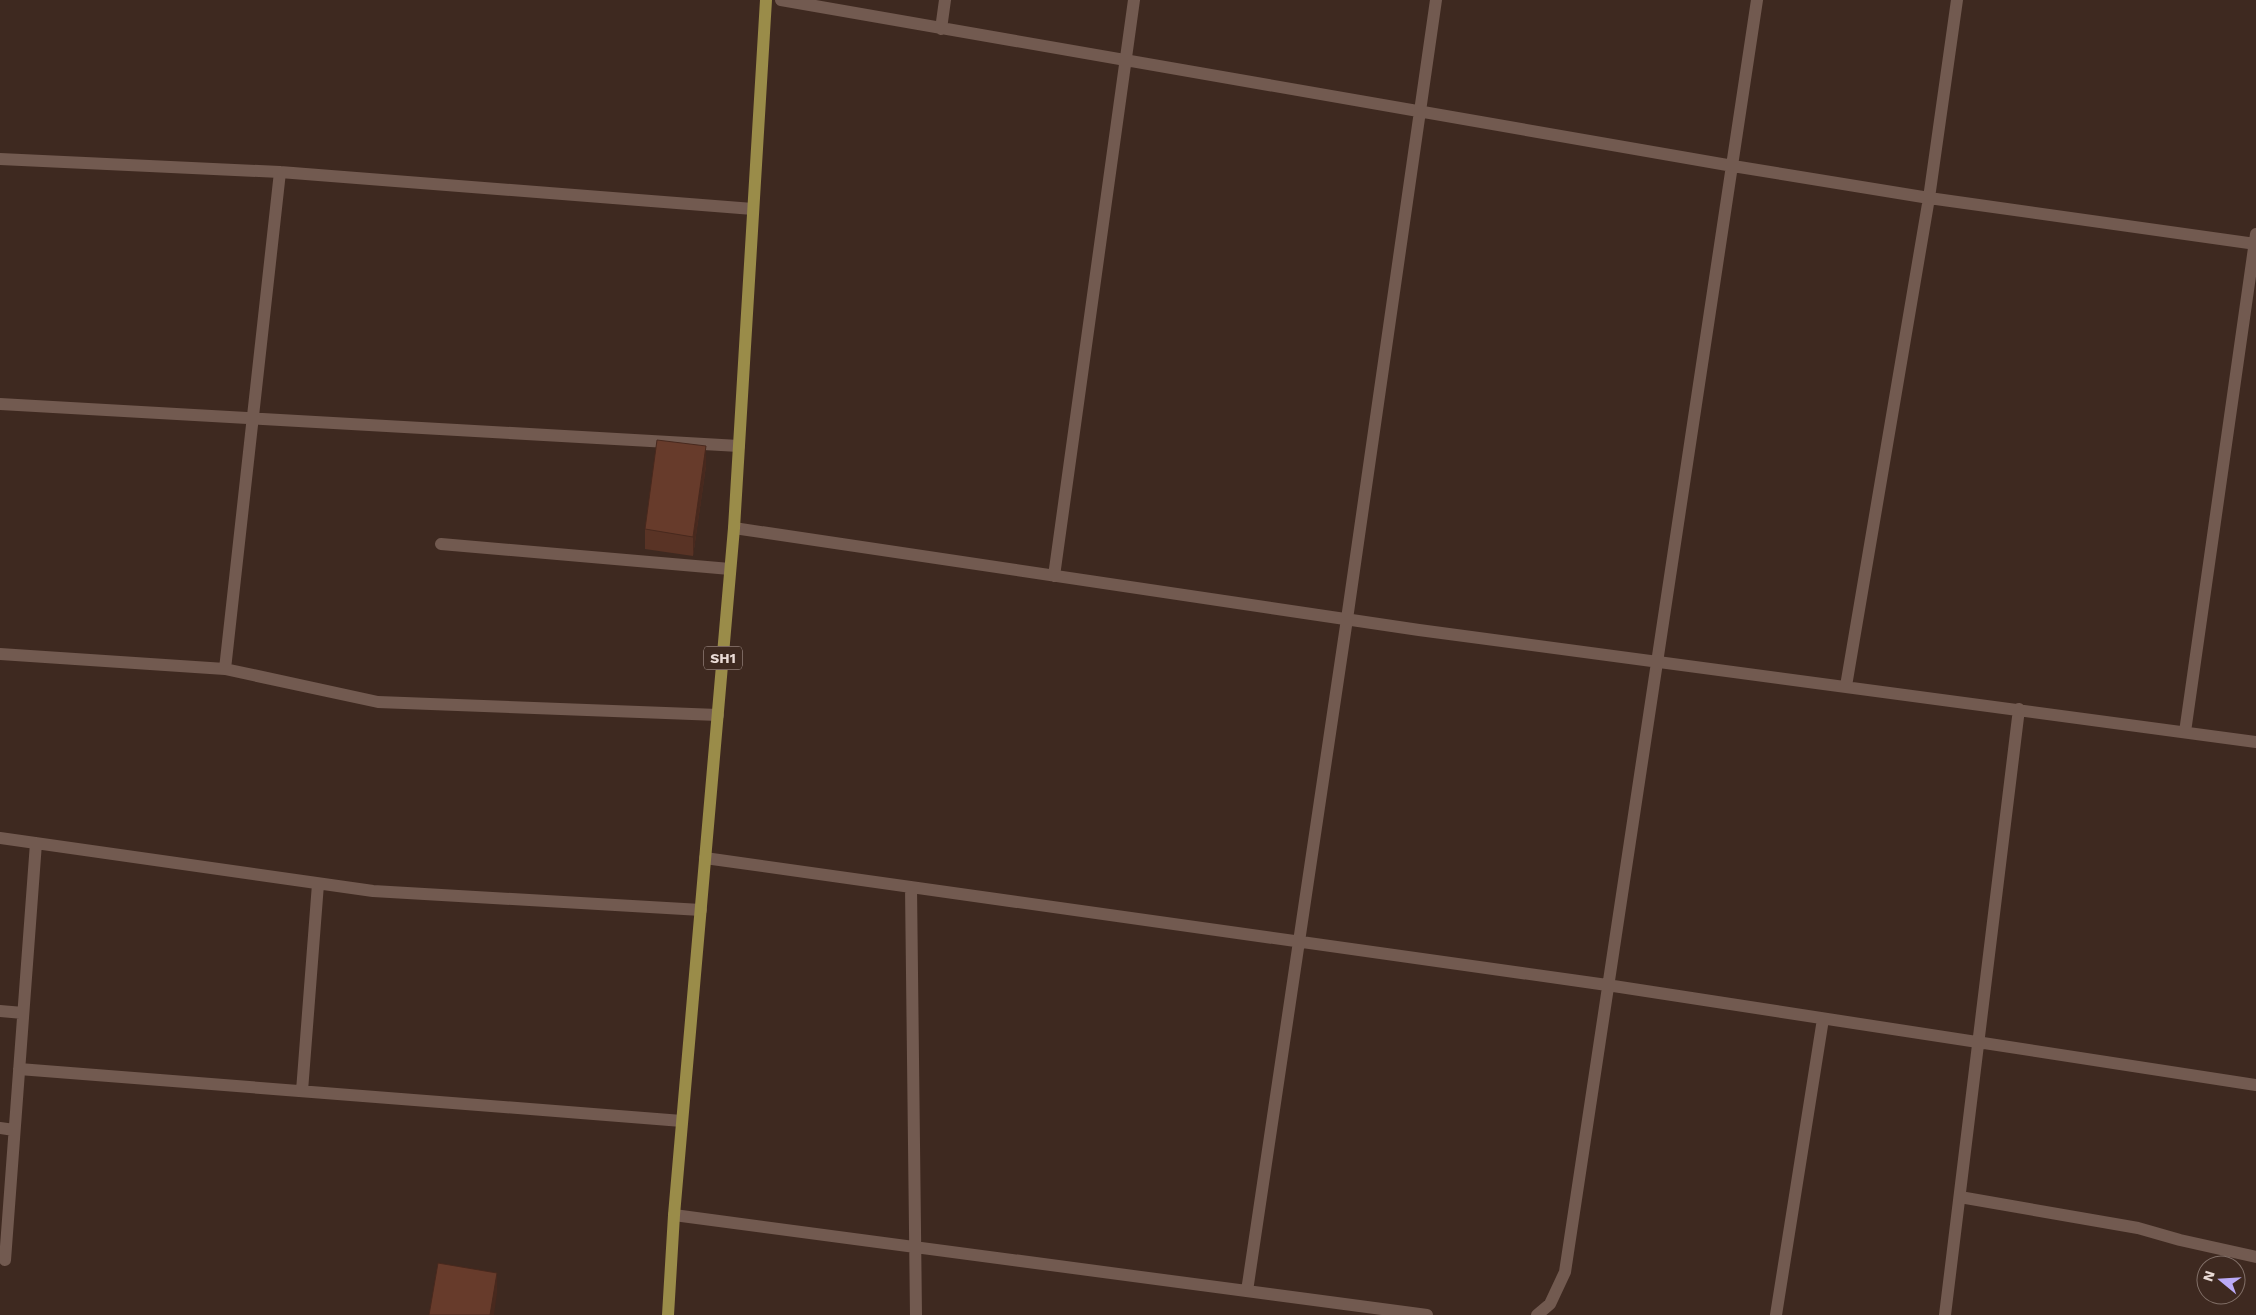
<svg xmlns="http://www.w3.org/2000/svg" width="2256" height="1315" viewBox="0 0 2256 1315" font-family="'Work Sans',sans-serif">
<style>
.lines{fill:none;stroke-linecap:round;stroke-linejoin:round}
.street{stroke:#725a50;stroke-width:12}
.primary{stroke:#9a8c49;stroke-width:12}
.wall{fill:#593325}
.shaded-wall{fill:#48291e}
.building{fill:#673b2b;stroke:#48291e}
.labels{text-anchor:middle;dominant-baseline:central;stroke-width:4.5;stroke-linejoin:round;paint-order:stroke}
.shield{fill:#3e2920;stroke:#b6a59f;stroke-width:1}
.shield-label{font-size:14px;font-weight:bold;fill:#e9dad5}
</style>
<rect width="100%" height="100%" fill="#3e2920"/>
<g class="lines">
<path class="street" d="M781,0L1733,166L1929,198L2256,244
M941,29L945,0
M0,159L280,172L753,209
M0,404L739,446
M734,528L1419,630L2256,742
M441,544L730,569
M1054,576L1134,0
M0,654L225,669L378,702L718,715
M225,669L280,172
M1846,686L1929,198L1957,0
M2185,732L2256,234
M0,838L373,891L701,910
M705,858L1607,985L2256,1085
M911,887L916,1315
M0,1011L23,1013
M19,1069L682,1121
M302,1091L318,884
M0,1128L14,1130
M1960,1197L2138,1228L2180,1240L2256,1257
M674,1215L1427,1315
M5,1260L36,843
M1247,1291L1347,619L1436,0
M1537,1315L1550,1304L1565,1272L1757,0
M1776,1315L1823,1019
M1945,1315L2019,709"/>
<path class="primary" d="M668,1315L674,1215L734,528L766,0"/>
</g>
<path class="wall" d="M706,466L693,556L645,549V529Z"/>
<path class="shaded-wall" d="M706,446V466L693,556V537Z
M497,1273V1293L494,1315H490Z"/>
<path class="building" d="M657,440L706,446L693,537L645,529Z
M438,1263L497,1273L490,1315H429Z"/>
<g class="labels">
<rect class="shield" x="704" y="646.5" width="38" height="23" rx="4"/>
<g class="shield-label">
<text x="723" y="658">SH1</text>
</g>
</g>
<g transform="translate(2221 1280) rotate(288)"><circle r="24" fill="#3e2920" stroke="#827068"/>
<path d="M0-4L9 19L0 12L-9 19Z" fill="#baaaf7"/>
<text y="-8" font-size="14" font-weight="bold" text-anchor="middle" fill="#e9dad5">N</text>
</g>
</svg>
